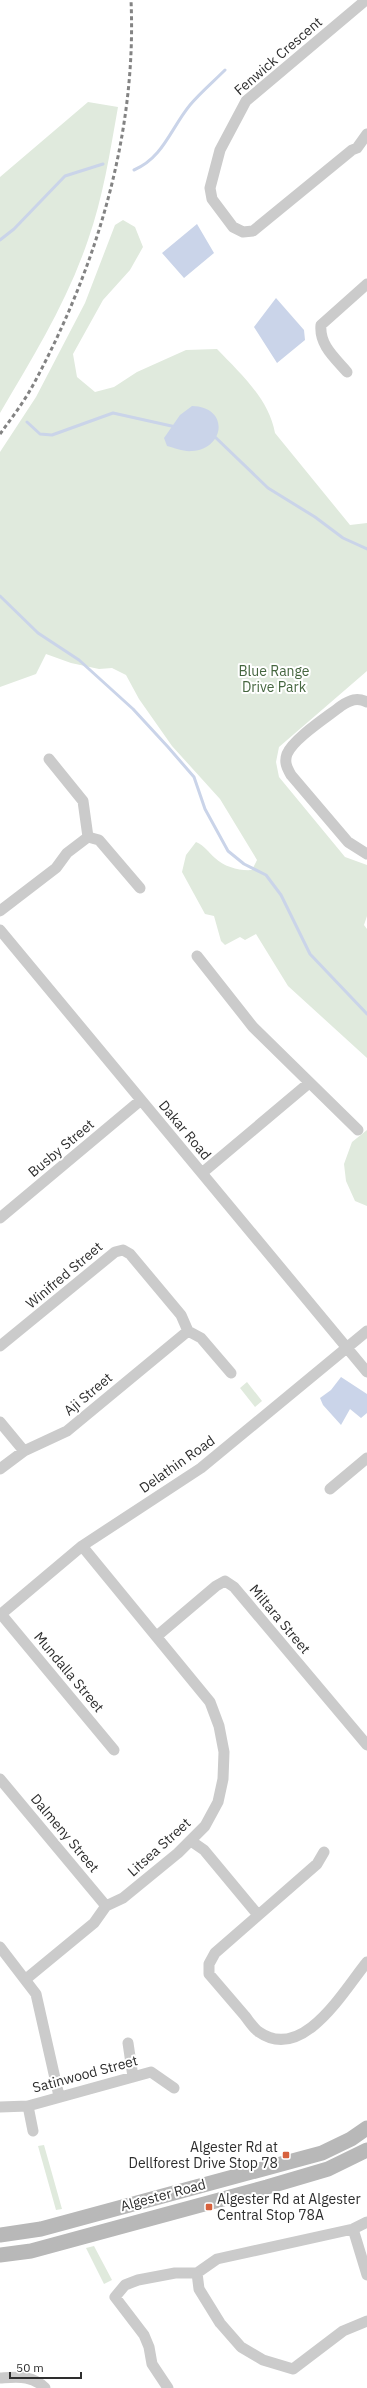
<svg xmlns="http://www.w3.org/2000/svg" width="367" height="2388" viewBox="0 0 367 2388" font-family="'IBM Plex Sans',sans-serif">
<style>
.green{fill:#e0eadd}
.water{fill:#cad4e9}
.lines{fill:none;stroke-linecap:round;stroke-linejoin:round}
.stream{stroke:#cad4e9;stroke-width:3}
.minor{stroke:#cbcbcb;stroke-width:11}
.secondary{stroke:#b8b8b8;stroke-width:15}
.rail{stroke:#838383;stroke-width:3;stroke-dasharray:4 3;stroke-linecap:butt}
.poi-dot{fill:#d7613d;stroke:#fff;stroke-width:1.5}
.labels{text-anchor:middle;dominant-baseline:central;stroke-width:4;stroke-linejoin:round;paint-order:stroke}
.street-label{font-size:14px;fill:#2e2e2e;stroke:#fff}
.park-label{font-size:14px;fill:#45663f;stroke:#fff}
.poi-label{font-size:14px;fill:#2e2e2e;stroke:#fff;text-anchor:end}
</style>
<rect width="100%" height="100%" fill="#fff"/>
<path class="green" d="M88,102L118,107C110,152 103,198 88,240C67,302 33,357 0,413V177Z
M123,220L135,227L143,247L130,270L103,300L73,354L77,377L95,392L114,387L137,372L186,350L217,349C240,373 269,399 275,433L350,525L367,523V671L279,747L276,762L279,777L345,857L367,865V916L364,925L367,929V1058L288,986L256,934L245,940L240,937L225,945L221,941L214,916L205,914L182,872L186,855L196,842C205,846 208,852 215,858C224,867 240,871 252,870L257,860L220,799L172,746L139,699L126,675L112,668L99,669L71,663L46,654L36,674L0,687V452L36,397L85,303L115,225Z
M367,1130V1206L355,1201L346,1181L344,1164L352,1142Z
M247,1382L262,1401L255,1407L240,1388Z
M44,2145L62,2209L56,2210L38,2146Z
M94,2246L112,2280L104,2284L86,2248Z"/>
<path class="water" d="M197,224L214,253L184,278L162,253Z
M276,298L304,330L305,340L277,363L254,327Z
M192,406C230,407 225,449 192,451C184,452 175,448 167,446L164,438L180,415Z
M341,1377L367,1394V1413L361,1418L350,1409L341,1425L323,1405L320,1398L331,1390Z"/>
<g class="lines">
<path class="stream" d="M134,170C163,158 171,128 190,105C200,93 213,82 225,70
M0,240L14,229L65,176L103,164
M27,422L40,434L52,435L113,413L176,427
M214,436L268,488L315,517L343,538L367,549
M0,596L38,633L79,660L133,709L168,747L194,777L205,809L228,851L244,864L266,875L281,895L310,954L367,1014"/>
<path class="minor" d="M366,0L246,101L220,150L210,188L212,199L233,227L243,232L253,231L352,150L357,148L367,134
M347,372C335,358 319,345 321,325L367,284
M367,702C357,697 350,700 341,706C327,717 293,739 287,754C284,762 287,768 291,775L348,842L367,854
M49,759L83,801L88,837
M0,911L56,868L67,853L88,837L99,840L140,888
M0,930L367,1372
M197,956L253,1027L358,1130
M202,1173L309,1083
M0,1218L141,1100
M188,1331L201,1338L231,1373
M0,1346L115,1252L123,1250L130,1254L181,1315L188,1331
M0,1422L24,1451
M0,1469L24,1451L67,1431L188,1331
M330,1489L367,1458
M1,1614L114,1750
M0,1615L82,1546L201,1468L367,1331
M157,1636L216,1586L225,1581L234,1587L367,1745
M0,1779L106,1906
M191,1841L204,1850L258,1915
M324,1852L317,1864L215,1953L209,1964V1974C221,1988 233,2002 245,2016C249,2021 254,2029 259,2032C303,2063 344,1990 367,1962
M0,1947L36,1994L59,2096
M26,1979L94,1923L106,1906L123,1898L178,1853L205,1826L218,1802L223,1779L224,1752L219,1726L210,1702L82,1546
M128,2043L133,2077
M28,2106L33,2131
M0,2107L28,2106L151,2072L174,2088
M353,2229L367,2275
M197,2273L199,2289L220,2323L241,2347L263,2360L293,2369L343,2331L367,2321
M0,2378C18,2377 32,2375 45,2388
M168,2388L152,2364L149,2347L144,2335L115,2297L125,2285L138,2280L175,2273H197L217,2259L353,2229L367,2222"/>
<path class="secondary" d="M0,2235L41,2229L322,2153L351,2139L367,2128
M0,2255L31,2251L267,2187L328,2169L367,2150"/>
<path class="rail" d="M0,434C11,419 23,403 32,387C96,269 137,135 131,0"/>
</g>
<g class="poi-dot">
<rect x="282" y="2151" width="8" height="8" rx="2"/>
<rect x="205" y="2203" width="8" height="8" rx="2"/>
</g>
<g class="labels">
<g class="street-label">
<text transform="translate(278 56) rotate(-41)">Fenwick Crescent</text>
<text transform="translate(185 1130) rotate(50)">Dakar Road</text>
<text transform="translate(61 1148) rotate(-40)">Busby Street</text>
<text transform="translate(64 1275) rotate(-40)">Winifred Street</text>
<text transform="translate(88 1394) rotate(-40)">Aji Street</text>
<text transform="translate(177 1464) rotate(-35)">Delathin Road</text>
<text transform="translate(280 1619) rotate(50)">Miltara Street</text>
<text transform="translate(69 1672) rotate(50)">Mundalla Street</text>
<text transform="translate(65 1833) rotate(50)">Dalmeny Street</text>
<text transform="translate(159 1847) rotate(-42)">Litsea Street</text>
<text transform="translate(85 2074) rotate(-15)">Satinwood Street</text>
<text transform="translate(163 2195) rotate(-15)">Algester Road</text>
</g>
<g class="park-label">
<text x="274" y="671">Blue Range<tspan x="274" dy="16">Drive Park</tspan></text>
</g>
<g class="poi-label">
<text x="278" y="2147">Algester Rd at<tspan x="278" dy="16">Dellforest Drive Stop 78</tspan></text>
<text x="217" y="2199" text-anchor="start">Algester Rd at Algester<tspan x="217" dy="16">Central Stop 78A</tspan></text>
</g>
</g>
<path d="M10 2372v6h71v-6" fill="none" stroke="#2e2e2e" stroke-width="2"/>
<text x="16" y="2372" font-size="12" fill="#2e2e2e" stroke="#ffffff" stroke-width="3" paint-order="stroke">50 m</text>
</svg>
